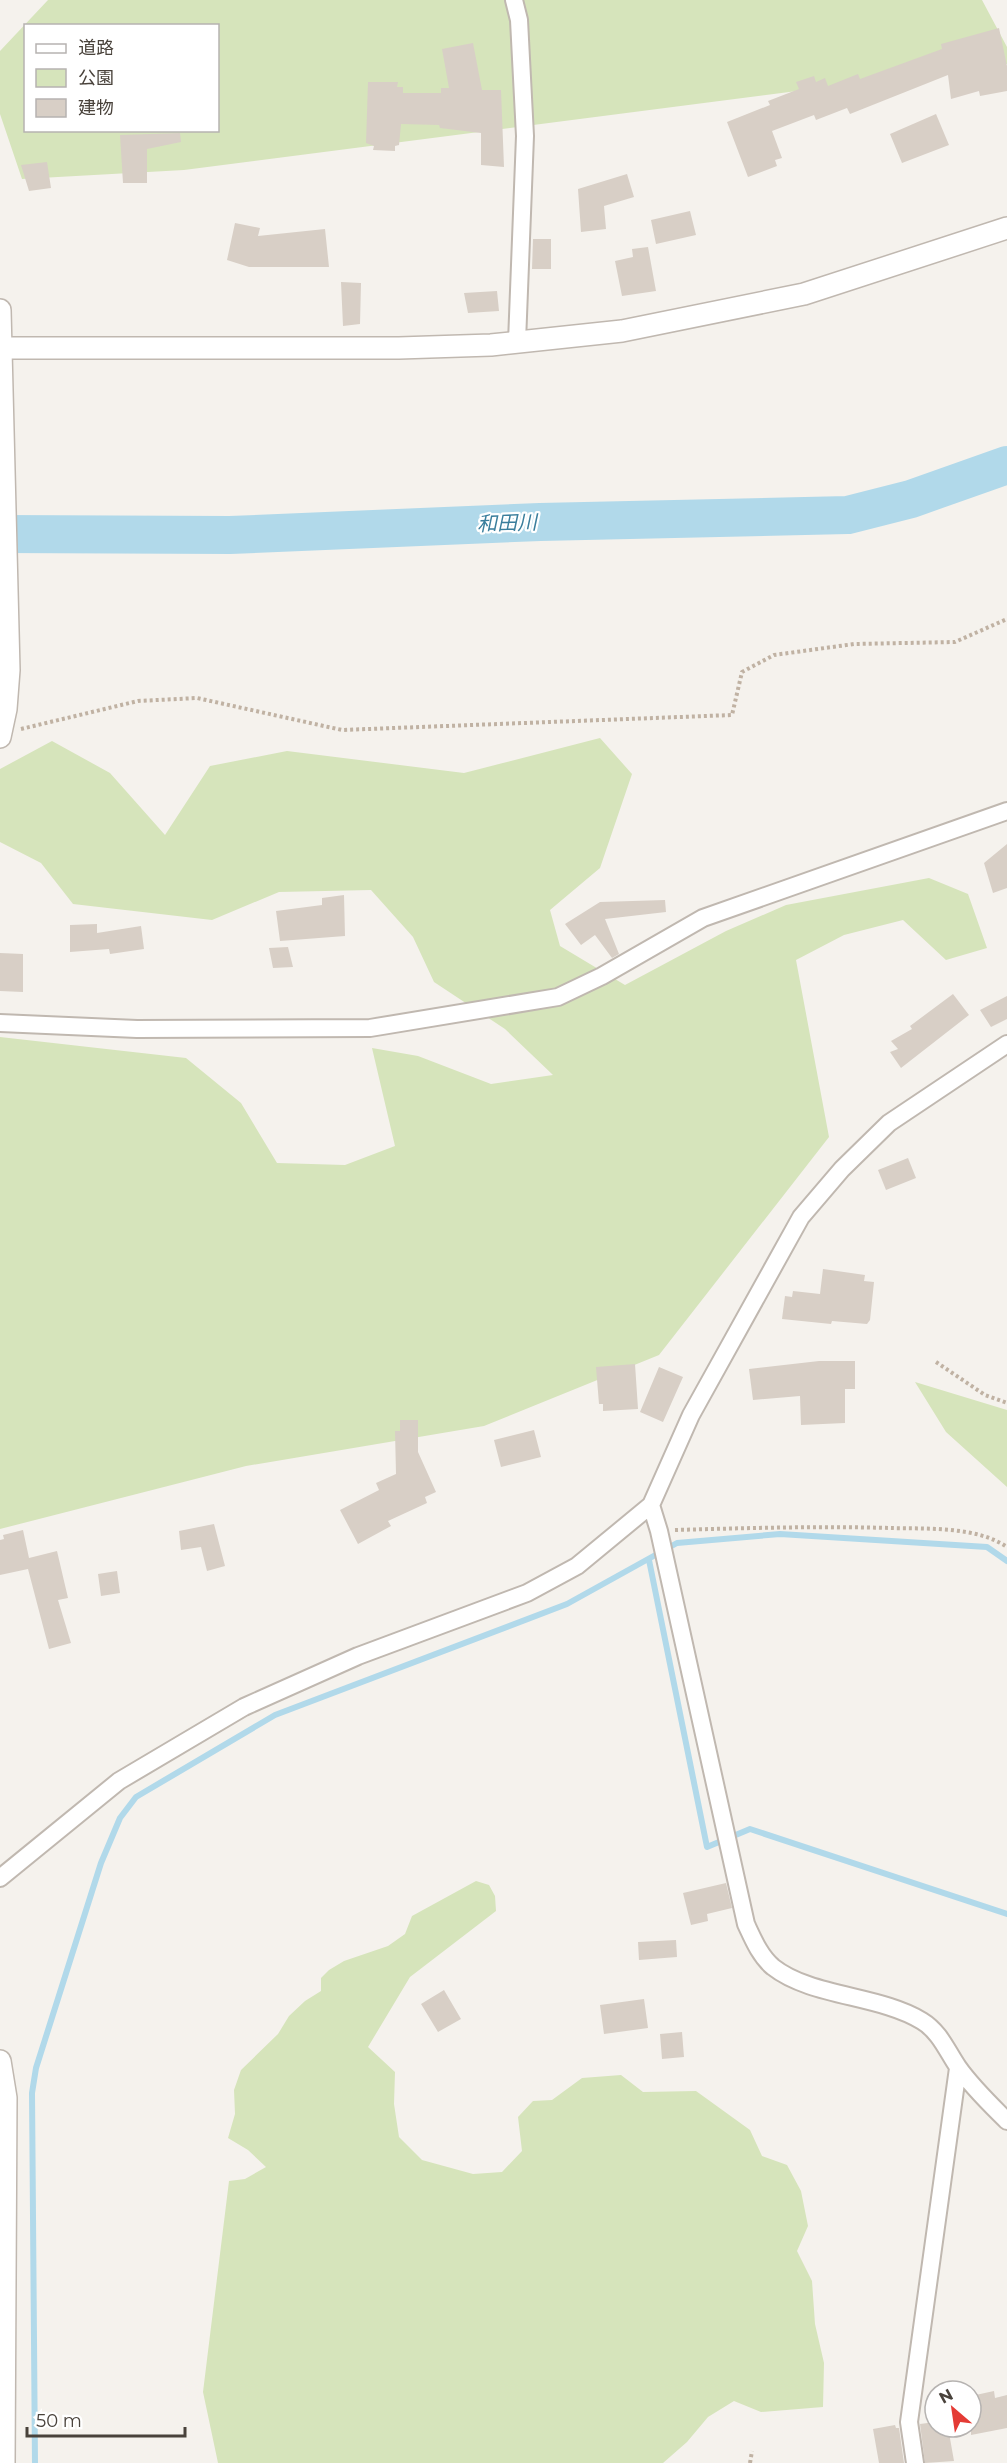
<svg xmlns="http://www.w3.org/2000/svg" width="1007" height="2463" viewBox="0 0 1007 2463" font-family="Montserrat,'Noto Sans JP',sans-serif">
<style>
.green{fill:#d6e4bb;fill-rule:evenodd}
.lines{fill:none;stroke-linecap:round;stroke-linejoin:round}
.stream{stroke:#b1d9ea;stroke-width:6}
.river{stroke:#b1d9ea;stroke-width:38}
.building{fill:#d8cfc6}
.minor-casing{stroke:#c0b8b0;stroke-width:20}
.tertiary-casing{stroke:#c0b8b0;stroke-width:24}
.path{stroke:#c0b2a3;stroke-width:4;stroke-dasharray:3 3;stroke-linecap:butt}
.minor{stroke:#fff;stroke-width:16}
.tertiary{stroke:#fff;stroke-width:21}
.labels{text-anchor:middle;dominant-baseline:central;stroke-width:4.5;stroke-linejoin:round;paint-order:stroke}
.water-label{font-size:20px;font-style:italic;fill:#3a7e9c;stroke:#fff}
</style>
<rect width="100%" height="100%" fill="#f5f2ed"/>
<path class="green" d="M48,0H982L1007,47V64L184,170L22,179L0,114V51ZM26,26H218V130H26Z
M600,738L632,774L600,868L550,910L560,946L625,985L726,931L786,905L929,878L968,894L987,948L946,960L903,920L844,935L796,960L829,1137L659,1355L484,1426L246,1466L0,1529V1037L186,1058L241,1103L277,1163L345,1165L395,1146L372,1048L418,1056L491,1084L553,1075L505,1029L434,982L413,937L371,890L279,892L212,920L73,904L41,863L0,842V769L52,741L110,773L165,835L210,766L287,751L464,773Z
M915,1382L1007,1410V1487L946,1432Z
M476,1881L489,1885L495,1896L496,1911L410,1977L368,2047L395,2072L394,2104L399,2137L422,2160L473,2174L502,2172L522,2151L518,2117L533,2101L552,2100L582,2078L621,2075L643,2092L696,2091L750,2130L762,2156L787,2165L801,2191L808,2226L797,2251L812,2281L815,2324L824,2363L823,2407L761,2412L734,2401L708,2417L687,2442L663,2463H218L203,2392L229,2181L245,2179L266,2167L248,2150L228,2138L235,2114L234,2090L241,2070L278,2034L289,2016L305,2001L321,1991V1978L329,1970L344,1961L388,1946L405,1934L412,1916Z"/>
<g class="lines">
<path class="stream" d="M649,1560L707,1847L750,1829L1007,1914
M35,2463L32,2093L36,2068L101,1863L120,1818L136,1797L275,1715L567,1604L677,1543L780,1534L987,1547L1007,1561"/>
<path class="river" d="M0,534L230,535L540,522L848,515L911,499L1007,465"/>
</g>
<path class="building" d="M999,28L1007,66V91L980,96L979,91L951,99L948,75L850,114L847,108L816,120L814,115L772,131L782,158L775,160L777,166L748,177L727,122L770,105L768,101L799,89L796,82L814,76L816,82L825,78L828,86L858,74L860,79L942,49L941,44Z
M473,43L482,90H501L504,167L481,165V133L440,128L439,125L401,124L399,145L395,146V151L373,150L374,146L366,143L368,82H398L397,87H403V93H441V88H449L442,49Z
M936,114L949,145L902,163L890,134Z
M180,133L181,142L147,149V183H123L120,135Z
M47,162L51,188L29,191L21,165Z
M627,174L634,197L604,206L606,229L581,232L578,189Z
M690,211L696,235L656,244L651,220Z
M235,223L260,228L258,236L325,229L329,267H249L227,260Z
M533,239H551V269H532Z
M648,247L656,291L622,296L615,261L633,257L632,249Z
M341,282L361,283L360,324L343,326Z
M497,291L499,311L468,313L464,293Z
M1007,844V888L993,893L984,863Z
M344,895L345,936L280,941L276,911L322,905V898Z
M665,900L666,912L605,919L619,954L612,958L595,935L581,945L565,924L600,902Z
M97,924V933L141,926L144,949L110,954L109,949L70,952V925Z
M288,947L293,967L273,968L269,948Z
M0,953L23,954V992L0,991Z
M953,994L969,1015L901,1068L890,1052L898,1049L891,1041L912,1029L910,1026Z
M1007,996V1019L991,1027L980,1010Z
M908,1158L916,1178L886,1190L878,1170Z
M823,1269L865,1275L864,1281L874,1282L870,1320L867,1324L832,1321L831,1324L782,1319L785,1296L792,1297L793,1291L820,1294Z
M819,1361H855V1389H845V1423L801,1425L800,1396L753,1400L749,1369Z
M635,1364L638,1409L603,1411V1404H599L596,1367Z
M659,1367L683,1377L663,1422L640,1412Z
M400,1420H418V1452L436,1492L425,1497L427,1503L388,1521L391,1526L358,1544L340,1510L379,1490L376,1483L396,1474L395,1431H400Z
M534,1430L541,1457L501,1467L494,1440Z
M214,1524L225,1566L207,1571L201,1547L181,1550L179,1531Z
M23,1530L29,1558L57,1551L68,1598L58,1600L71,1643L49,1649L28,1569L0,1575V1540L4,1539L3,1535Z
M117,1571L120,1593L101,1596L98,1574Z
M726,1883L732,1908L707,1914L708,1921L691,1925L683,1893Z
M676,1940L677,1957L639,1960L638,1942Z
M444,1990L461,2019L438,2032L421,2004Z
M644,1999L648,2028L604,2034L600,2005Z
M682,2032L684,2057L662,2059L660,2034Z
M994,2391L995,2398L1007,2395V2428L971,2435V2396Z
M935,2422V2427H948L954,2461L925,2463L920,2424Z
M895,2425L896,2428H899L904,2463H879L873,2429Z"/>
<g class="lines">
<g class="minor-casing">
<path id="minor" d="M514,0L519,20L525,136L517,342
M0,1023L137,1029L370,1028L558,997L602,976L703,918L1007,811
M651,1505L659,1531L746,1924C753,1939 760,1956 773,1967C811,1997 880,1995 922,2021C940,2032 947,2051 958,2067C972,2087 990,2104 1007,2121
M0,1878L119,1781L244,1707L358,1656L527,1593L577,1566L651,1505L691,1415L801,1217L842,1169L889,1123L1007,1044
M915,2463L909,2422L958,2068"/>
</g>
<g class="tertiary-casing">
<path id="tertiary" d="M0,310L9,670L6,709L0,737
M0,348H399L491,345L622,331L804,294L1007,228
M0,2061L6,2098L4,2463"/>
</g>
<path class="path" d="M21,729L138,701L197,698L342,730L732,715L742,672L774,655L854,644L955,642L1007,619
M936,1362L985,1395L1007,1403
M675,1530C747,1528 819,1526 891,1528C927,1529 976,1526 1007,1547
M750,2463L752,2451"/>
<use href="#minor" class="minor"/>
<use href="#tertiary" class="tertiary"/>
</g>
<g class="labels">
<g class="water-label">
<text transform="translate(507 523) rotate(-2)">和田川</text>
</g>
</g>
<rect x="24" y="24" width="195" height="108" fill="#ffffff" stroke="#b6b3b1" stroke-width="1.5"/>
<rect x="36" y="44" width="30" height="9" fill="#ffffff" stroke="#b6b3b1" stroke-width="1.5"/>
<text x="78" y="54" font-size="18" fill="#49423b">道路</text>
<rect x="36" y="69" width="30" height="18" fill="#d6e4bb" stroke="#b6b3b1" stroke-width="1.5"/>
<text x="78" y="84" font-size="18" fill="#49423b">公園</text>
<rect x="36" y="99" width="30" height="18" fill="#d8cfc6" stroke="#b6b3b1" stroke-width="1.5"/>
<text x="78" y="114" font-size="18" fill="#49423b">建物</text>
<g transform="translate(953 2409) rotate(331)"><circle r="28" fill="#ffffff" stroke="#b6b3b1" stroke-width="1.5"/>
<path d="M0-4.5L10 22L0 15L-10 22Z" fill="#e43b35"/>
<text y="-9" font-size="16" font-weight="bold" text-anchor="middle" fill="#49423b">N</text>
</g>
<path d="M27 2427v9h158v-9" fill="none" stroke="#49423b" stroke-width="3"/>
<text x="36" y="2427" font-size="18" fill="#49423b" stroke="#ffffff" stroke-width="4.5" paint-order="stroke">50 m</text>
</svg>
